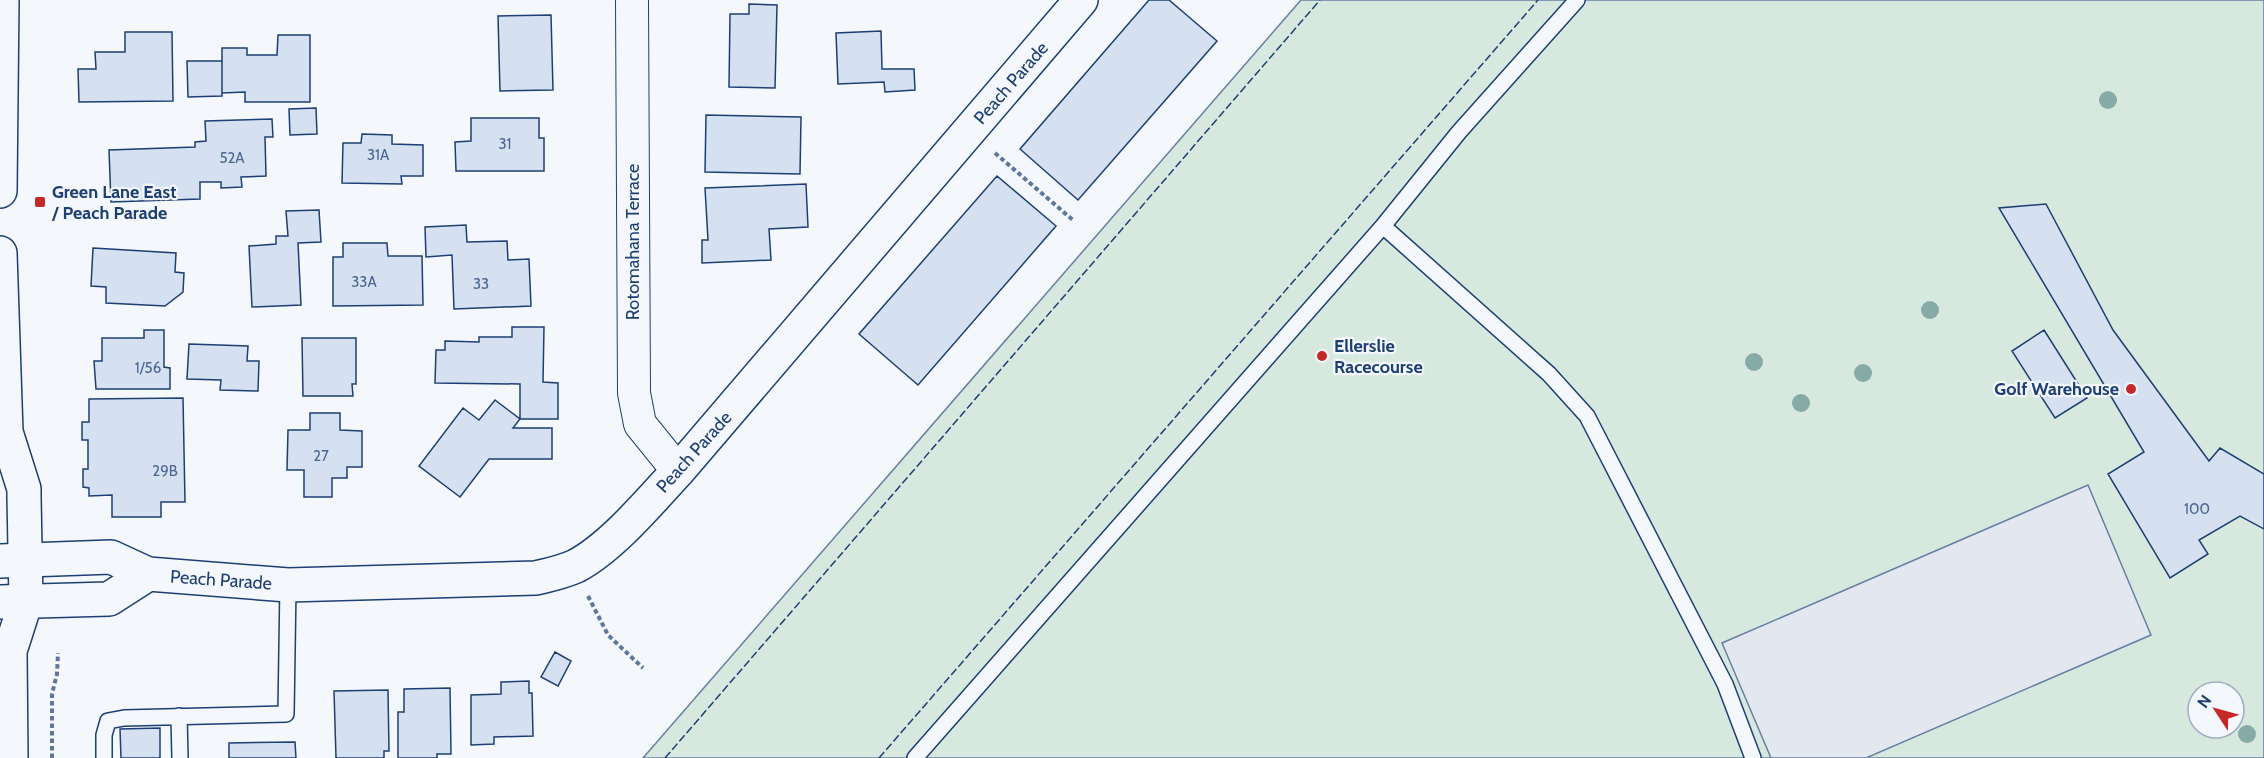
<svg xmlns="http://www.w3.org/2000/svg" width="2264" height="758" viewBox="0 0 2264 758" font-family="Cabin,sans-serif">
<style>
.green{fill:#d7e8df;stroke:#687fa3;stroke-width:1.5;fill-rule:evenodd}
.parking{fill:#e3e8f0;stroke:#687fa3;stroke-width:1.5}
.building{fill:#d5e0f0;stroke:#1d3f73;stroke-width:1.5}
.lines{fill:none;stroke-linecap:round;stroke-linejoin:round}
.lane-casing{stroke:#1d3f73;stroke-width:18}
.street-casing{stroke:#1d3f73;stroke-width:34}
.secondary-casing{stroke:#1d3f73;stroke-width:36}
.primary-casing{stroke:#1d3f73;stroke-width:36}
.path{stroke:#5e769c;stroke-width:4;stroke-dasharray:4.5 3;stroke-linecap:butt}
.lane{stroke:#f4f7fb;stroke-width:15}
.street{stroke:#f4f7fb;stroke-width:32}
.secondary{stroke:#f4f7fb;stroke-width:33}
.primary{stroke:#f4f7fb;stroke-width:33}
.fence{stroke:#1d3f73;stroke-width:1.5;stroke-dasharray:8 3;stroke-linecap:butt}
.tree{fill:#86aba6}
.poi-dot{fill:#c62828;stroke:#f4f7fb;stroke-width:2}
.labels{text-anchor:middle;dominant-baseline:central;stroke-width:4.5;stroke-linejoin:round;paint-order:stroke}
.number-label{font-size:15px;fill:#4b6792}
.street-label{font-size:18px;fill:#1d3f73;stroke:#f4f7fb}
.poi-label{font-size:18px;font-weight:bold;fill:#1d3f73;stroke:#f4f7fb;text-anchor:start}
</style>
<rect width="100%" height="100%" fill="#f4f7fb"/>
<path class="green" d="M1301,0H2264V758H643ZM2198,692H2234V728H2198Z"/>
<path class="parking" d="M2088,485L2151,635L1866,758H1771L1722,643Z"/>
<path class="building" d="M1149,0H1169L1217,41L1078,200L1020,149Z
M749,4L777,5L775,88L729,87L730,14H749Z
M551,15L553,90L500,91L498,16Z
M881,31L882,69H914L915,90L885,92L884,82L838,84L836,33Z
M125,32H172L173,101L79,102L78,69H96L95,52H125Z
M278,35H310V102H245V92L222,93V48H247V55H277Z
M187,61H222V96L188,97Z
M316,108L317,134L290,135L289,109Z
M706,115L801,117L800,174L705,172Z
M471,118H539V138H544V171H456L455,142L471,141Z
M272,119L273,137H265L266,176L241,177L242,187L221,188V182H200V199L111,202L109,150L195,147V142L206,141L205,121Z
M362,134L392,135V144L423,145V176H401L402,184L342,183L343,143H361Z
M997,176L1056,226L918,385L859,334Z
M806,184L808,227L769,229L771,260L702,263V240H708L705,188Z
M2046,204L2113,330L2209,461L2220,448L2264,474V529L2240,516L2199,540L2208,554L2170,578L2108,474L2144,452L1999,208Z
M319,210L321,242L298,243L301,305L252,307L249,246L276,244V236H288L286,211Z
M466,225L467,242L507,241L508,260L529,259L531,306L454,309L452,255L426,257L425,227Z
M343,243H387L388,256H422L423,305L333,306V257H343Z
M93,248L176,253L175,272L184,273L183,292L165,306L106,303V287L91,286Z
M512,327H544L543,382L558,383V419H520V384L435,383L436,350H445V341L479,342V337H512Z
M144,330H164V367L170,368V389H96L94,361H102V338H144Z
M2044,330L2087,398L2055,418L2012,351Z
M302,338H356V384H352L353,396H303Z
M189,344L248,346L247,361H259L258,391L220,390L221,380L187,379Z
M183,398L185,502H161V517H112V495L89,496V488L83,487V469H88V440H82V422H89V399Z
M495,400L520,419L513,428H552V459H489L460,497L419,466L463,408L479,420Z
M310,413H340V430L362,431V467H347V478H332V497H304V470H287L288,430H310Z
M555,652L571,661L558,686L541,677Z
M529,681V693H532L533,736L494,737V744L471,745V695L501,694V682Z
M450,688L451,754H437V758H398V712H404V689Z
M388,690L389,751H384V758H336L334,691Z
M160,728V758H121L120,729Z
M295,742L296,758H229V743Z"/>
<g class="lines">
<g class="lane-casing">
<path id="lane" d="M1383,226L1549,374L1587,416L1725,684L1753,758
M179,716L180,758
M104,758V735L108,721L124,718L286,714L288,585
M915,758L1383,226L1459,132L1577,0"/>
</g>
<g class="street-casing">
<path id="street" d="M632,0L634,393L640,424L678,471"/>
</g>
<g class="secondary-casing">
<path id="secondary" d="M0,561L111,557L148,574L288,585L536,578C549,575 563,572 576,566C612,547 650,501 678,471L1081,0
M0,602L109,599L148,574"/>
</g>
<g class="primary-casing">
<path id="primary" d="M0,191L2,0
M0,253L6,432L24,489V497L26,601L10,651L11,758"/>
</g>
<path class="path" d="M995,153L1074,221
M588,596L608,635L643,668
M52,758V694L57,674L58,653"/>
<use href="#lane" class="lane"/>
<use href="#street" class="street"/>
<use href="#secondary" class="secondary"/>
<use href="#primary" class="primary"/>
<path class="fence" d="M665,758L1320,0
M879,758L1538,0"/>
</g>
<g class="tree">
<circle cx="2108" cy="100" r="9"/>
<circle cx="1930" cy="310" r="9"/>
<circle cx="1754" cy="362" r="9"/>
<circle cx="1863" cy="373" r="9"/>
<circle cx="1801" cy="403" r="9"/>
<circle cx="2247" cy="734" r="9"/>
</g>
<g class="poi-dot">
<rect x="34" y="196" width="12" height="12" rx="3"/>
<circle cx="1322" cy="356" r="6"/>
<circle cx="2131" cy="389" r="6"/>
</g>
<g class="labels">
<g class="number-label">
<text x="505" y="144">31</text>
<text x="378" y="155">31A</text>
<text x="232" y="158">52A</text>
<text x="364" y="282">33A</text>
<text x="481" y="284">33</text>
<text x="148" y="368">1/56</text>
<text x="321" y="456">27</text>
<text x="165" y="471">29B</text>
<text x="2197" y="509">100</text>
</g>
<g class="street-label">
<text transform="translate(1011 83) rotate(-49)">Peach Parade</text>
<text transform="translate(633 242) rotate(-90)">Rotomahana Terrace</text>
<text transform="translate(694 452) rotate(-48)">Peach Parade</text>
<text transform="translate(221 580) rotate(4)">Peach Parade</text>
</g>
<g class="poi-label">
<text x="52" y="192">Green Lane East<tspan x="52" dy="21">/ Peach Parade</tspan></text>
<text x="1334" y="346">Ellerslie<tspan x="1334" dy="21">Racecourse</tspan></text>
<text x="2119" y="389" text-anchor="end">Golf Warehouse</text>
</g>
</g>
<g transform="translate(2216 710) rotate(306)"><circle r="28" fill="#f4f7fb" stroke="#9eadc5" stroke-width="1.5"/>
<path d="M0-4.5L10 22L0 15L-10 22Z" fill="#c62828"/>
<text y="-9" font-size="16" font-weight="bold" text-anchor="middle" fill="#1d3f73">N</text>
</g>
</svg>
